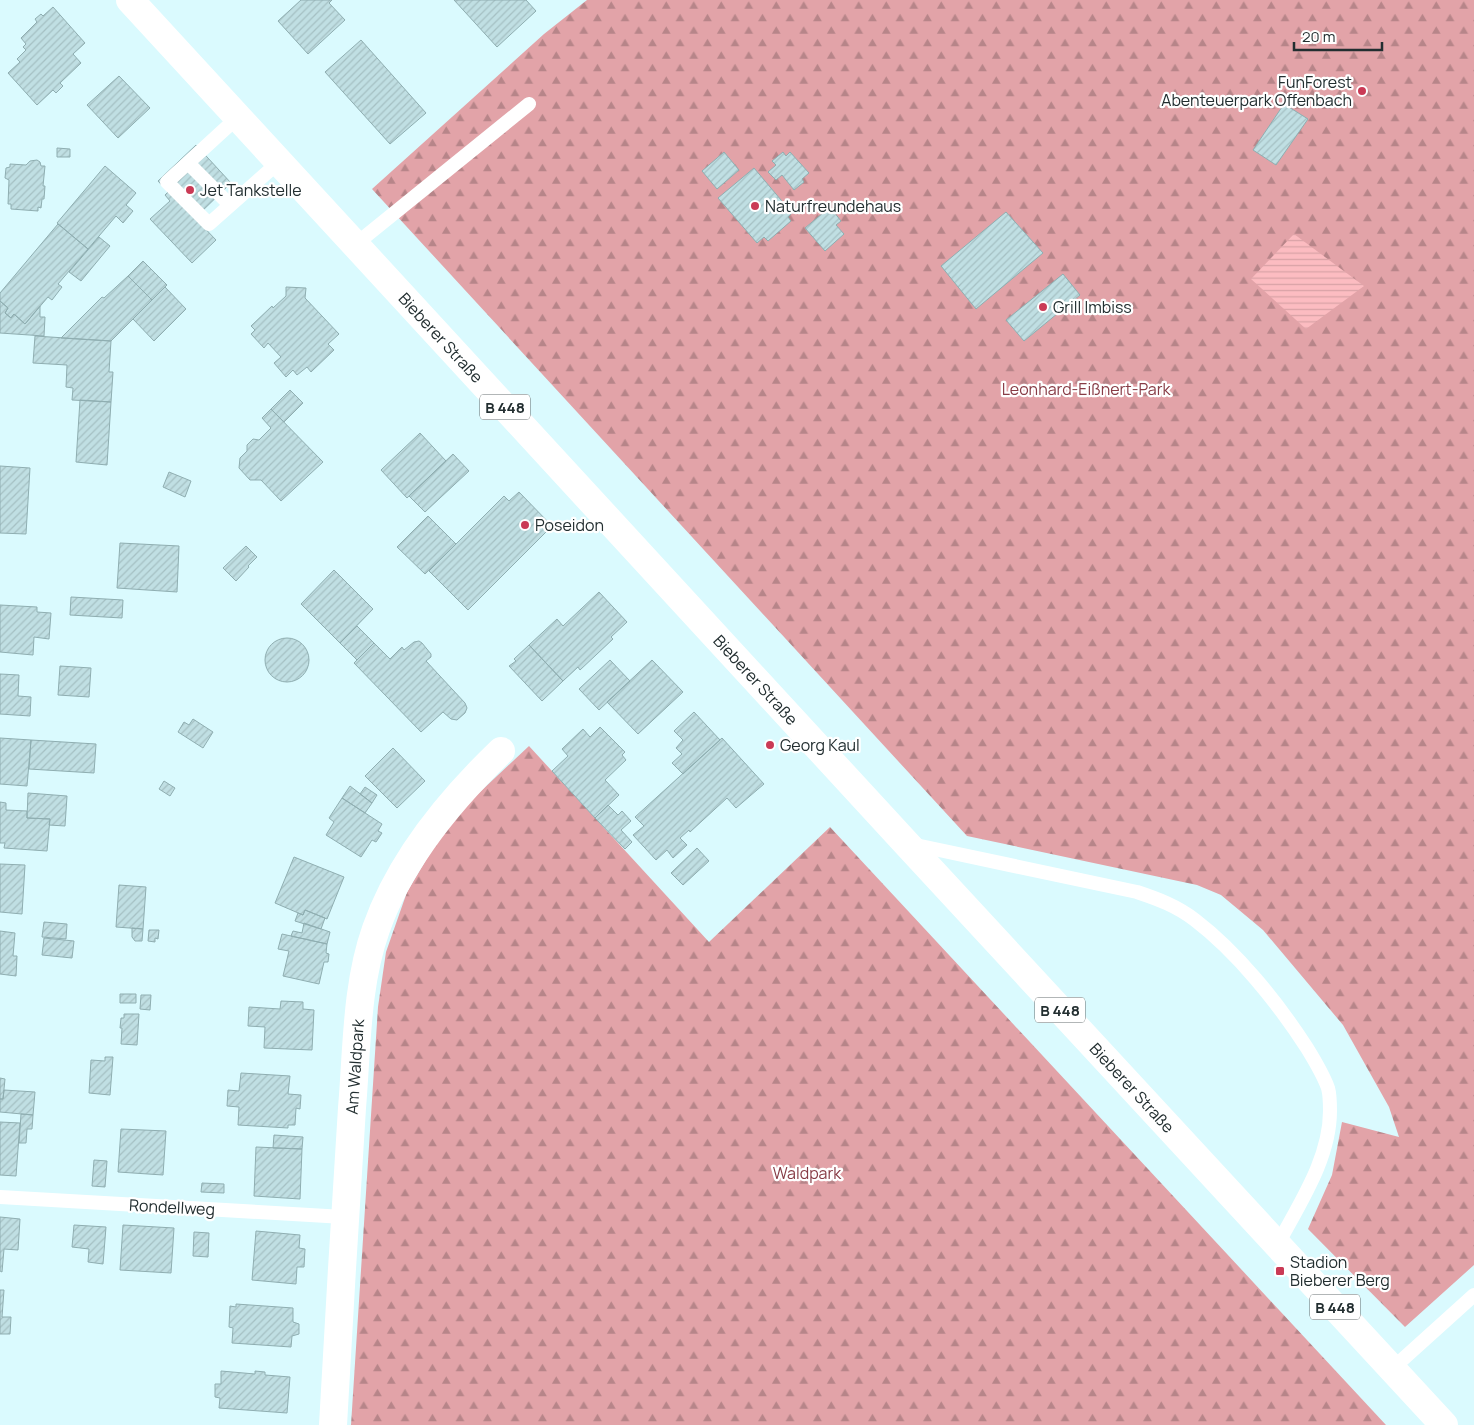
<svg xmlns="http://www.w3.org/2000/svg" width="1474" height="1425" viewBox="0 0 1474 1425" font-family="Manrope,sans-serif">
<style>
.forest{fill:url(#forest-firs)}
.water{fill:url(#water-rules)}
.building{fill:url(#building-hatch);stroke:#8faeb1}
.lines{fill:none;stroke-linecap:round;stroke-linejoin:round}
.lane{stroke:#fff;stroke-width:14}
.street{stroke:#fff;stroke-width:28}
.primary{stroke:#fff;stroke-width:28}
.poi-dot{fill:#ca3a55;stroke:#fff;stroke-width:2}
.labels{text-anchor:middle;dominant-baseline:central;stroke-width:4.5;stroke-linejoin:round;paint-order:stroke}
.shield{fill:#fff;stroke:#646d6e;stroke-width:1}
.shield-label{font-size:15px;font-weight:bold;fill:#222e30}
.poi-label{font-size:16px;fill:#222e30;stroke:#fff;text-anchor:start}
.street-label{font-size:16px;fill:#222e30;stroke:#fff}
.park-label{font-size:16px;fill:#873b45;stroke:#fff}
</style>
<defs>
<pattern id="forest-firs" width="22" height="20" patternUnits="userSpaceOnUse" patternTransform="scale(1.25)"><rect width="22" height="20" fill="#e2a3a8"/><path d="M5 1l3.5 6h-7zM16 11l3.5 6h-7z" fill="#b78589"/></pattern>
<pattern id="water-rules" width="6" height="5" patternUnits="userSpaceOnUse" patternTransform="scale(1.25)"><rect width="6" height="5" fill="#fcbcc1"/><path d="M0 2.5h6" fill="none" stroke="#d8a2a6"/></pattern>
<pattern id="building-hatch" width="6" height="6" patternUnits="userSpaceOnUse" patternTransform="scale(1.25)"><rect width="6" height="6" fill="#c0dfe3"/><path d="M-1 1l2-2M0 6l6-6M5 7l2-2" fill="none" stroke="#a5c0c3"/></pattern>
</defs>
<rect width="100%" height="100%" fill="#dafafe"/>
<path class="forest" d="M587,0H1474V1265L1405,1327L1308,1229L1332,1175L1342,1122L1399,1137L1389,1107L1343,1025L1263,930L1221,895L1197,885L967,836L372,189L544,34Z
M529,746L709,942L830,827L1386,1425H351L378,1007L386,952L407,892L438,840L464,807Z"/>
<path class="water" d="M1294,234L1364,286L1306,329L1251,279Z"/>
<path class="building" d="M301,0H332L329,3L345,20L308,54L278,21Z
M454,0H526L536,11L497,47Z
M53,7L85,43L73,54L81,63L60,83L63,86L56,93L53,90L37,105L8,73L20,62L17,59L26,50L23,47L26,44L21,38L37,22L35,19L41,14L43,16Z
M361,40L426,113L390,144L325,72Z
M119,76L150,108L118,138L87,105Z
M1284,104L1308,119L1276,165L1253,150Z
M196,145L231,183L195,218L216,240L192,263L150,219L170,201L165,195L168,192L158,181Z
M57,148L70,149V157H57Z
M724,152L739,170L717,189L702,171Z
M783,152L786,156L790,152L809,173L802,179L804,182L794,190L782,175L776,180L768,172L776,165L772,161Z
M37,160L40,162L41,166H45L43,186H45L44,199H42L41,208L38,207V211L11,209V204H8L9,180L5,178L6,168L10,167V164L26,165L30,161Z
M105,166L136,193L126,205L133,211L123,223L116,216L88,249L57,223Z
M754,168L792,213L788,217L791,221L768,241L764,237L757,243L718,198Z
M830,207L841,221L836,225L844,234L825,251L805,228Z
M1006,212L1043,253L976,309L941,266Z
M58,224L88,249L58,284L62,287L52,300L48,297L25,324L14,314L11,318L5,313L8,308L0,301V293Z
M99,237L110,246L81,281L69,272Z
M143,261L167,285L152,300L128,276Z
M1063,274L1080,295L1024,341L1006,320Z
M128,276L152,300L111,341L61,338L102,297L104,298Z
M165,287L186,309L154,341L133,319Z
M286,287L306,288L305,298L339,334L328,344L334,350L311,372L307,367L297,375L293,370L286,377L274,363L281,357L268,343L264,348L251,334L255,330L251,326L272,306L273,308L286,296Z
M0,301L8,308L5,313L11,318L14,314L25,324L40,306V317H45L44,336L0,333Z
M35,336L111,341L109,372H113L111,402L72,400L73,388L66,387L67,365L33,363Z
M290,390L303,403L284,422L271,409Z
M80,400L111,402L107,465L76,462Z
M271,409L323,462L281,501L261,480H250L239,468L240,458L247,451V445L253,439L259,440L271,428L262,418Z
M420,433L446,461L407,498L381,470Z
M453,454L469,471L425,512L409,496Z
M0,466L30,468L26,534L0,533Z
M169,472L191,481L185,497L163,487Z
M519,492L552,526L468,610L429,571L504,496L509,501Z
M428,516L456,544L425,574L397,547Z
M120,543L179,546L177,592L117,588Z
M246,546L257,557L248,566L249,567L236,581L223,568Z
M334,570L373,609L340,643L301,604Z
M599,592L627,622L611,637L613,639L580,670L578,667L563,681L529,645L557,619L563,626Z
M71,597L123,600L122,618L70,615Z
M0,605L37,607V612L51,613L49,639L34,637L33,655L0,652Z
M357,626L374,643L357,660L340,643Z
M265 660a22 22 0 1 1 44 0a22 22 0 1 1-44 0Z
M419,641L422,643L431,654V657L426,661L465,703L467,708L465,713L457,720L451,719L443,712L421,732L354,663L374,643L390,659L402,647L404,650L414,642Z
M529,645L563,681L542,701L509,666L516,661L514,659Z
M610,660L630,681L599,710L579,689Z
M652,660L683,692L638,734L607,702Z
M60,666L91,668L89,697L58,695Z
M0,674L19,675L18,696L31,697L30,716L0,714Z
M694,712L720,740L683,774L672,763L682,754L676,748L683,740L674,731Z
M193,719L213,732L203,748L178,732L184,722L189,725Z
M600,727L625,752L622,755L626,760L605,780L619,795L595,818L552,771L568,756L562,749L583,729L590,737Z
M0,738L31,740L27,786L0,784Z
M722,738L764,784L736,808L727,798L690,832L689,830L680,838L687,845L673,858L667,850L656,860L633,835L644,826L635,817Z
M31,740L96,744L94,773L29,769Z
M393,748L425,781L397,808L365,776Z
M164,781L175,788L170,796L159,789Z
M350,786L372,803L365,813L342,798Z
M365,787L377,795L372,803L360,794Z
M28,793L67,796L65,826L49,825L50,819L27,818Z
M342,798L382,824L378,831L382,833L376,842L372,840L361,857L326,835L334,822L329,818Z
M0,802L6,803V810L27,811V818L50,819L47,851L4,848L5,843H0Z
M608,805L618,815L622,811L631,821L621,830L632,842L625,849L595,818Z
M697,848L709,861L683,885L671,873Z
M294,857L344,877L327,919L305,910L303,915L275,903Z
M0,864L25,865L22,914L0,912Z
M119,885L146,887L143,929L116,927Z
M305,910L325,918L321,929L295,921L298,913L303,915Z
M44,922L67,924L66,939L42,937Z
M304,923L330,932L327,944L291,936L293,931L302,933Z
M132,928L143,929L142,941H135L132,937Z
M149,930H159L158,939L155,938V942L148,941Z
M0,931L15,933L13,956H17L16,976L0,974Z
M282,934L327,944L326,953L329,954L328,962H324L319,984L283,976L289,951L278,949Z
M44,938L74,941L72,958L42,955Z
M120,994H136V1003H120Z
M141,995H151L150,1010L140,1009Z
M281,1001L303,1002V1009L314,1010L312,1050L264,1048L265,1027L248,1026L249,1007L280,1009Z
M124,1014H139L137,1045L121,1044L122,1028H120L121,1018H124Z
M105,1057H113L110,1095L89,1093L91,1060L105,1061Z
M241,1073L290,1076L288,1094L301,1095L300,1109L296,1108L295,1125H288V1128L238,1125L239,1107L227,1106L228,1090L239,1091Z
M0,1078L5,1079L3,1099H0Z
M4,1090L35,1092L33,1115L0,1112V1099H3Z
M21,1114L33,1115L32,1129H27L26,1143H19Z
M0,1122L20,1123L16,1176L0,1175Z
M121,1129L166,1131L163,1175L118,1172Z
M274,1135L303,1137L302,1149L273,1148Z
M256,1147L302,1149L300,1199L254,1196Z
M94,1160L107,1161L105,1187L92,1186Z
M202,1183L224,1184V1193L201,1192Z
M0,1217L20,1219L18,1250L4,1249L2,1272L0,1271Z
M74,1225L106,1227L103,1264L88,1262L89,1249L72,1247Z
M123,1225L174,1228L171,1273L120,1270Z
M256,1231L300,1235L299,1248L305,1249L304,1267H297L296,1284L252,1280Z
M194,1232L209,1233L208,1257L193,1256Z
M0,1290H4L2,1317H11L10,1334H0Z
M236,1304L293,1308V1322L299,1324V1334L292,1336L291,1347L232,1343L233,1328L229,1327L230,1306L236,1307Z
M221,1371L255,1374V1371L265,1372V1375L290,1377L287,1413L219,1408L220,1398L215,1397V1384H221Z"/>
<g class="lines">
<path class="lane" d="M238,117L167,182L209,224L279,162
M188,163L230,205
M356,244L529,104
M911,844L1137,892C1158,899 1177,906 1195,920C1237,952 1278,1003 1307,1048C1315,1061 1323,1074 1328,1088C1330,1095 1330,1104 1330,1111C1330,1159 1299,1204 1278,1244
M0,1197L344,1217
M1392,1369L1474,1295"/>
<path class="street" id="s1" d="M333,1425C339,1319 345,1214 352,1108C357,1049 356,985 376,929C400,860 449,801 501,751"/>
<path class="primary" id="s2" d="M130,0L905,842L1444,1425"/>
</g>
<g class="poi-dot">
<circle cx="1362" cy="91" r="5"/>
<circle cx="190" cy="190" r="5"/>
<circle cx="755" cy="206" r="5"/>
<circle cx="1043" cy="307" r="5"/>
<circle cx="525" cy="525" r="5"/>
<circle cx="770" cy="745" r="5"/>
<rect x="1275" y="1266" width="10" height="10" rx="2.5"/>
</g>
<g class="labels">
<g class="shield">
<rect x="480" y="394.5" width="50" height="25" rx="4"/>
<rect x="1035" y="997.5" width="50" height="25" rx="4"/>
<rect x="1310" y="1294.5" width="50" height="25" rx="4"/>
</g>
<g class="shield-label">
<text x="505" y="407">B 448</text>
<text x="1060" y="1010">B 448</text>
<text x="1335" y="1307">B 448</text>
</g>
<g class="poi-label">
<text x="1352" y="82" text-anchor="end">FunForest<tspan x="1352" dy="18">Abenteuerpark Offenbach</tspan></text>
<text x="200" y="190">Jet Tankstelle</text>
<text x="765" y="206">Naturfreundehaus</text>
<text x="1053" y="307">Grill Imbiss</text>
<text x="535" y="525">Poseidon</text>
<text x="780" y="745">Georg Kaul</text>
<text x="1290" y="1262">Stadion<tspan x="1290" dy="18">Bieberer Berg</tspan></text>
</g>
<g class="street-label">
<text stroke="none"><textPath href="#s2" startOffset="459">Bieberer Straße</textPath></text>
<text stroke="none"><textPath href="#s2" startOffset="924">Bieberer Straße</textPath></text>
<text stroke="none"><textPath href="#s1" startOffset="359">Am Waldpark</textPath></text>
<text stroke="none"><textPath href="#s2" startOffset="1479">Bieberer Straße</textPath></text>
<text transform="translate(172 1207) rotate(3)">Rondellweg</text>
</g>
<g class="park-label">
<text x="1086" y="389">Leonhard-Eißnert-Park</text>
<text x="807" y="1173">Waldpark</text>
</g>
</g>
<path d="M1294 42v8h88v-8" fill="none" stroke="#222e30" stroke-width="2.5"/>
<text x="1302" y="42" font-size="15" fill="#222e30" stroke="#ffffff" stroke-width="4" paint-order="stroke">20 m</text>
</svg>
